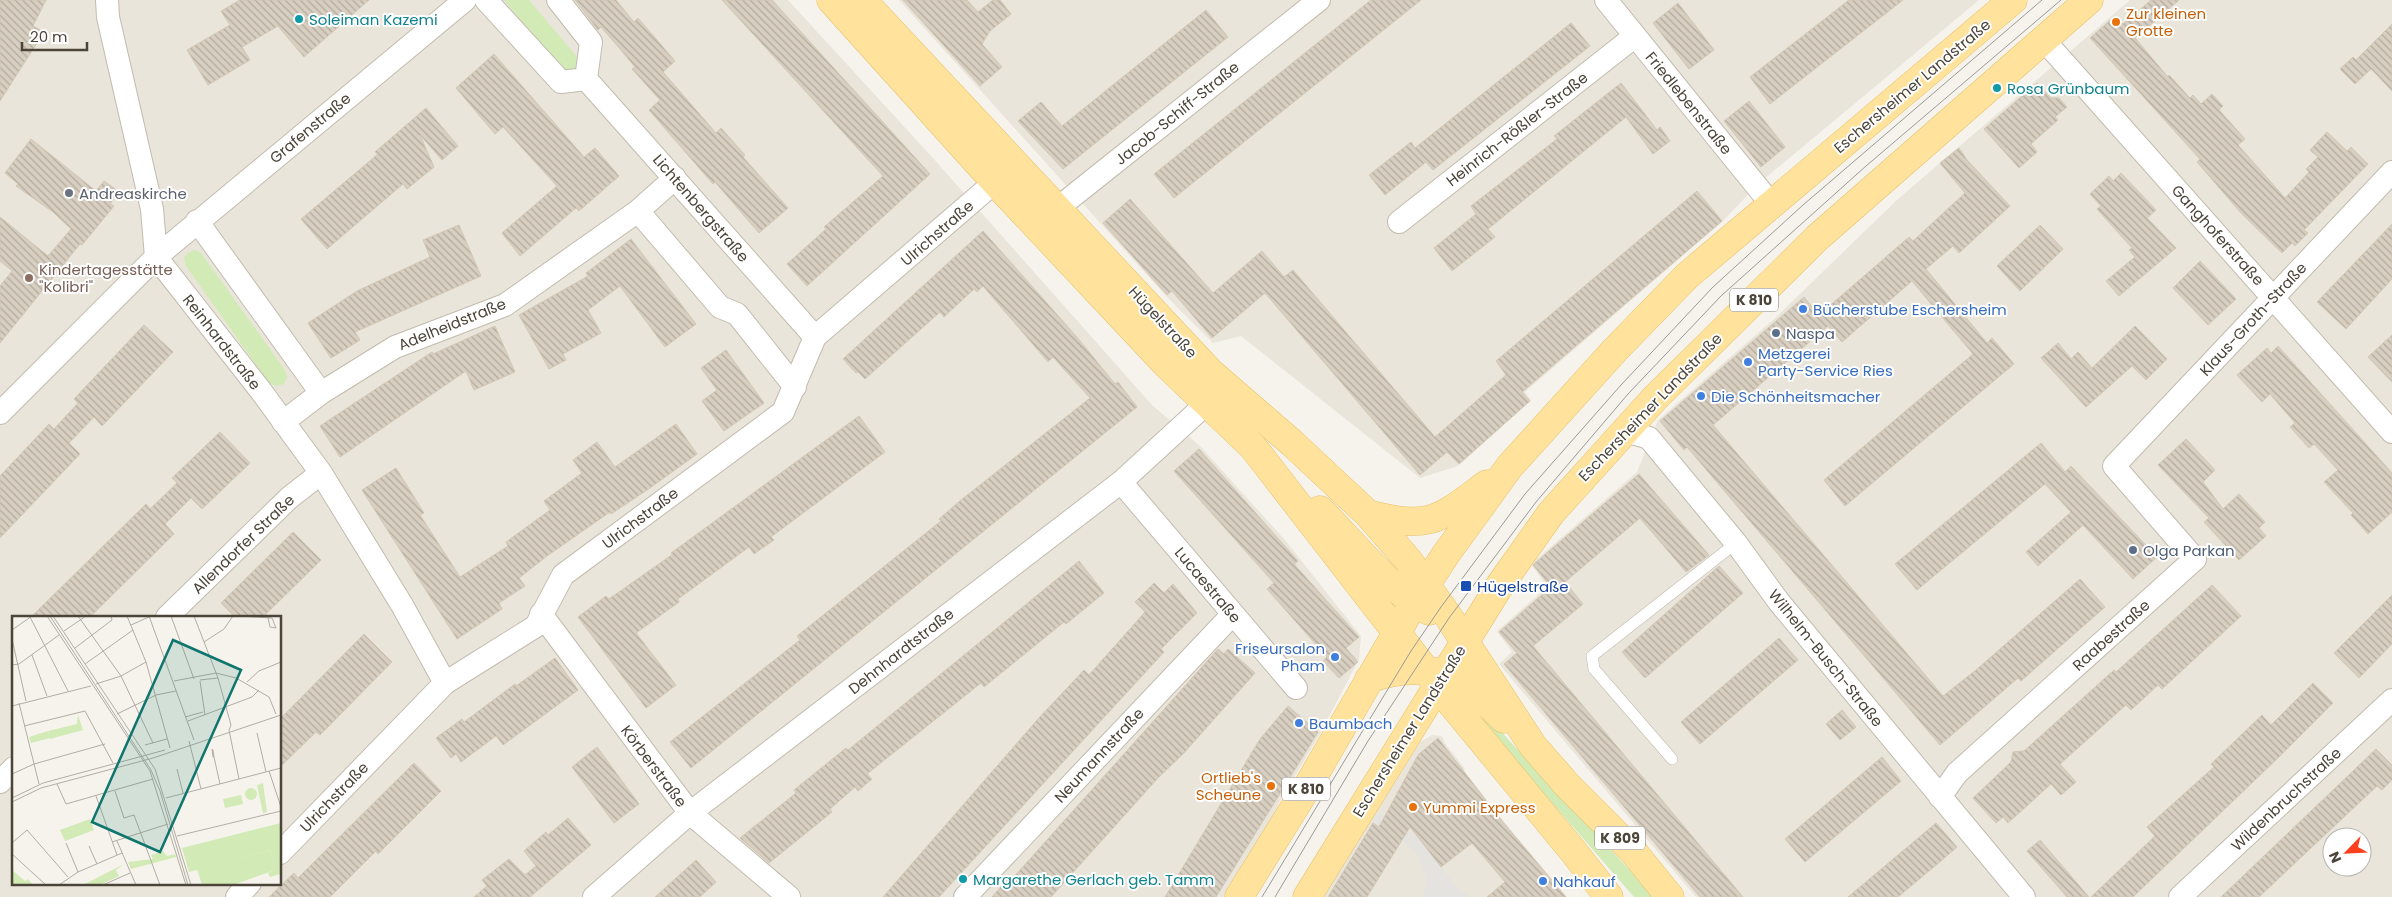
<svg xmlns="http://www.w3.org/2000/svg" width="2392" height="897" viewBox="0 0 2392 897" font-family="Poppins,sans-serif">
<style>
.residential{fill:#eae5da;fill-rule:evenodd}
.grass{fill:#d2eab5}
.parking{fill:#e5e3e0}
.building{fill:url(#building-back-hatch);stroke:#d3c7b4}
.lines{fill:none;stroke-linecap:round;stroke-linejoin:round}
.service-casing{stroke:#c2bbae;stroke-width:12}
.minor-casing{stroke:#c2bbae;stroke-width:24}
.primary-casing{stroke:#e6c16a;stroke-width:29}
.service{stroke:#fff;stroke-width:11}
.minor{stroke:#fff;stroke-width:22}
.primary{stroke:#ffe39c;stroke-width:28}
.tram{stroke:#9a9a9a;stroke-width:1}
.culture-dot{fill:#0f9aa8;stroke:#fff;stroke-width:2}
.food-dot{fill:#e8710a;stroke:#fff;stroke-width:2}
.worship-dot{fill:#6b7280;stroke:#fff;stroke-width:2}
.education-dot{fill:#8d6e63;stroke:#fff;stroke-width:2}
.shop-dot{fill:#3f7fe0;stroke:#fff;stroke-width:2}
.service-dot{fill:#5c6f8a;stroke:#fff;stroke-width:2}
.transit-dot{fill:#1a4fb4;stroke:#fff;stroke-width:2}
.labels{text-anchor:middle;dominant-baseline:central;stroke-width:4;stroke-linejoin:round;paint-order:stroke}
.shield{fill:#fff;stroke:#817c74;stroke-width:1}
.shield-label{font-size:14px;font-weight:bold;fill:#4b4439}
.food-label{font-size:15px;fill:#c56008;stroke:#fff;text-anchor:start}
.culture-label{font-size:15px;fill:#0d838f;stroke:#fff;text-anchor:start}
.street-label{font-size:15px;fill:#4b4439;stroke:#fff}
.worship-label{font-size:15px;fill:#5b616d;stroke:#fff;text-anchor:start}
.education-label{font-size:15px;fill:#785e54;stroke:#fff;text-anchor:start}
.shop-label{font-size:15px;fill:#366cbe;stroke:#fff;text-anchor:start}
.service-label{font-size:15px;fill:#4e5e75;stroke:#fff;text-anchor:start}
.transit-label{font-size:15px;fill:#164399;stroke:#fff;text-anchor:start}
.inset-road{fill:none;stroke:#b2ada4;stroke-width:1}
.view{fill:#0f766e;fill-opacity:0.15;stroke:#0f766e;stroke-width:2.5}
.inset-edge{fill:none;stroke:#4b4439;stroke-width:2.5}
</style>
<defs>
<pattern id="building-back-hatch" width="6" height="6" patternUnits="userSpaceOnUse" patternTransform="scale(1.25)"><rect width="6" height="6" fill="#d8cfc1"/><path d="M-1 5l2 2M0 0l6 6M5-1l2 2" fill="none" stroke="#b1aa9e"/></pattern>
</defs>
<rect width="100%" height="100%" fill="#f6f3ec"/>
<path class="residential" d="M0,0H788L932,157L1152,405L1200,446L1285,540L1361,636L1359,659L1320,734L1280,801L1232,897H0ZM14,617H280V883H14Z
M899,0H1979L1757,185L1723,221L1525,392L1531,400L1458,466L1420,478L1241,336L1213,343L1167,297Z
M2130,0H2392V897H1696L1499,664L1512,652L1497,631L1547,587L1531,564L1637,472L1658,420L1774,319L1898,199ZM2332,837H2362V867H2332Z
M1432,735L1442,736L1444,742L1465,769L1462,772L1567,897H1323L1420,742Z"/>
<path class="grass" d="M504,0H529L578,58V72L562,71Z
M194,250L201,253L285,370L287,377L284,384L276,386L269,383L186,266L184,258L187,253Z
M1472,699C1531,766 1594,830 1654,897H1634L1466,704Z"/>
<path class="parking" d="M1379,813L1418,838L1461,893L1464,891L1469,897H1423L1427,883L1420,858L1402,840L1373,823Z"/>
<path class="building" d="M0,0H46L33,26L44,32L0,101Z
M240,0H369L304,57L278,26L242,47L250,60L208,85L187,50L230,25L221,11Z
M575,0H616L634,22L638,18L675,61L663,72L716,133L721,128L745,155L743,157L788,208L759,233L715,182L713,184L649,110L660,100L632,69L635,67L620,49L601,27L598,30Z
M722,0H772L930,174L807,286L787,264L826,229L824,227L883,176Z
M903,0H967L978,12L993,0H1000L1011,14L990,31L982,44L1002,67L980,86Z
M1371,0H1421L1174,198L1154,174Z
M1849,0H1903L1770,104L1750,77Z
M2151,0H2179L2135,38L2168,77L2169,75L2190,98L2193,95L2201,104L2212,94L2223,106L2219,110L2245,139L2238,145L2285,198L2309,172L2306,169L2318,157L2310,150L2327,132L2347,151L2351,147L2368,164L2304,230L2308,233L2295,246L2292,243L2282,253L2241,213L2197,162L2200,159L2090,38L2115,16L2123,24Z
M1678,3L1714,50L1689,69L1653,23Z
M1206,10L1228,37L1063,169L1018,121L1041,102L1062,126Z
M1571,23L1590,46L1433,170L1426,162L1385,195L1369,175L1411,142L1415,148Z
M2392,24V91L2371,69L2355,84L2340,69L2353,57L2356,60Z
M494,54L584,157L595,148L619,176L579,211L576,208L520,256L502,233L557,186L503,127L495,134L456,88Z
M1621,83L1657,130L1660,127L1670,141L1653,154L1626,117L1488,229L1495,237L1452,271L1434,248L1476,214L1471,206L1557,139L1554,136Z
M2037,83L2051,98H2059L2067,107L2055,117L2058,120L2031,144L2037,152L2019,168L1984,129Z
M1749,101L1785,147L1761,167L1724,121Z
M426,108L458,146L442,160L420,135L434,167L407,189L403,184L327,249L301,219L378,154L375,152Z
M31,139L96,191L104,181L119,192L110,204L114,206L82,245L80,244L0,343V286L12,271L0,261V217L48,256L71,229L53,212L16,186L18,184L5,173Z
M1959,148L1967,160L2010,206L1959,253L1953,246L1926,269L1987,343L1992,338L2014,364L1845,506L1824,480L1973,354L1912,281L1842,342L1828,326L1713,425L1943,696L1976,670L2080,579L2105,607L2021,681L2018,678L1940,745L1687,447L1684,450L1660,421L1804,297L1819,315L1909,237L1913,241L1965,193L1940,163Z
M2121,173L2156,210L2147,218L2176,248L2119,296L2106,281L2135,257L2129,250L2132,248L2097,209L2101,206L2090,194L2109,176L2113,181Z
M1697,191L1722,221L1522,392L1530,401L1459,464L1447,452L1420,475L1265,293L1212,338L1172,291L1167,295L1103,223L1130,199L1213,293L1262,251L1284,277L1293,270L1435,437L1506,375L1496,361Z
M2392,224V279L2346,329L2317,302Z
M459,225L481,276L355,332L360,340L331,358L308,323L357,291L430,257L423,240Z
M2040,225L2063,249L2020,291L1997,266Z
M983,231L1076,336L1115,384L1118,382L1137,407L691,768L670,742L800,640L797,636L941,521L939,519L961,500L1090,398L1053,357L1048,362L983,286L977,292L974,289L944,317L940,312L865,379L858,372L856,373L843,359Z
M631,239L696,324L665,347L620,286L588,310L601,333L563,354L566,360L549,369L519,315L588,276L586,273Z
M2200,261L2236,299L2208,325L2173,288Z
M144,325L173,352L102,426L94,417L69,443L80,454L0,538V476L49,424L54,429L78,403L74,399Z
M495,326L515,372L474,390L466,371L340,457L320,426L432,352L433,354Z
M2135,326L2167,359L2146,380L2132,366L2086,407L2041,358L2058,343L2071,359L2078,352L2092,368Z
M2392,335V382L2368,357Z
M2278,346L2392,473V512L2368,534L2351,515L2353,513L2324,482L2338,470L2314,444L2309,448L2290,427L2295,423L2270,394L2262,402L2237,375L2267,348L2271,353Z
M726,350L764,403L724,431L702,401L717,390L701,368Z
M859,416L885,452L771,537L774,540L754,554L749,547L678,599L679,602L636,633L676,685L646,708L578,617L606,596L609,599L673,554L671,553Z
M676,424L697,454L650,488L611,514L610,512L547,556L519,578L525,586L499,603L502,609L457,639L362,490L396,468L424,513L420,515L460,577L508,546L506,542L550,510L544,501L582,473L573,460L597,442L615,467Z
M220,432L250,463L202,509L191,498L165,524L174,534L90,617H31L146,504L150,509L177,483L172,478Z
M2186,439L2215,470L2203,482L2223,509L2239,494L2265,522L2259,528L2266,536L2239,560L2204,522L2209,518L2158,465Z
M2041,443L2065,472L2071,466L2157,557L2133,579L2083,525L2038,566L2026,552L2071,512L2045,484L1917,590L1895,564Z
M1199,449L1298,561L1294,564L1359,637L1346,648L1358,662L1339,678L1323,661L1327,657L1267,589L1274,583L1174,471Z
M1639,474L1709,555L1686,572L1640,518L1565,582L1583,604L1533,646L1743,897H1700L1504,664L1517,653L1499,632L1551,587L1533,565L1535,563Z
M293,532L321,560L263,617H235L221,603Z
M1079,561L1104,593L1066,624L1064,622L984,687L981,683L867,774L872,779L858,791L855,787L830,809L832,812L769,863L740,838L796,793L794,790L846,748L848,750Z
M1719,566L1743,593L1645,678L1622,652Z
M1154,583L1164,593L1173,584L1197,613L1161,649L1164,652L939,897H883L1038,719L1084,670L1089,675L1145,612L1135,602Z
M2212,585L2241,616L2162,689L2158,685L2131,710L2126,705L2060,764L2076,782L2061,795L2051,784L2008,823L2003,817L1996,823L1973,798L2011,762L2013,752L2024,751L2114,670L2116,672Z
M2392,595V644L2359,678L2334,653Z
M364,634L392,662L320,735L316,732L280,767V719Z
M1779,638L1798,660L1700,744L1681,722Z
M1218,649L1224,654L1228,649L1255,673L1183,754L1158,778L1051,897H992L1009,877L1012,879Z
M555,658L578,690L503,745L496,736L461,762L456,754L451,758L436,738L462,719L464,722L515,684L516,686Z
M2313,683L2333,703L2278,758L2133,897H2091L2155,836L2147,827L2214,767L2211,764L2262,715L2271,725Z
M1288,706L1318,732L1216,897H1165L1260,739Z
M1842,710L1856,727L1840,740L1826,724Z
M1438,738L1503,822L1566,897H1487L1505,882L1472,843L1441,867L1410,827L1367,897H1328L1373,823L1379,827L1418,755Z
M597,747L639,804L614,823L572,767Z
M2376,749L2392,765V780L2382,790L2377,786L2259,897H2221Z
M1882,757L1901,781L1805,862L1785,839Z
M414,763L441,791L378,854L376,851L330,897H269L294,873L298,878Z
M568,818L591,845L571,862L530,897H474L487,886L482,880L509,859L525,875L536,866L524,851L546,832L548,835Z
M1936,823L1957,847L1941,861L1898,897H1848Z
M2040,840L2089,897H2067L2027,851Z
M696,860L716,882L700,897H655Z"/>
<g class="lines">
<g class="service-casing">
<path id="service" d="M1672,759L1594,669L1592,656L1736,543"/>
</g>
<g class="minor-casing">
<path id="minor" d="M107,0L108,17L152,209L156,257L261,391L321,473L402,605L445,683
M486,0L561,82L586,79
M558,0L591,42L586,79L815,337
M1606,0L1772,205
M2043,39L2392,432
M638,211L720,307L737,314L795,387
M1044,219L1319,0
M197,221L321,393L283,422
M1399,222L1635,36
M321,393L395,347L505,305L638,211L675,178
M0,413L156,257L465,0
M1622,433L1636,434L1649,438L1736,543L1779,602L2024,897
M1121,482L1296,688
M541,614L690,813L789,897
M167,617L289,498L321,473
M0,782L14,768
M1940,797L1957,773L2195,559L2114,466L2392,172
M280,853L445,683L536,626L563,575L783,412L815,337L995,182
M237,897L250,883
M594,897L690,813L1121,482L1206,404
M965,897L1233,614
M2180,897L2392,700"/>
</g>
<g class="primary-casing">
<path id="primary" d="M831,0L995,182L1165,363L1253,447L1451,703L1573,851L1609,897
M862,0L1210,372L1292,443L1368,514L1408,560L1448,616L1533,746L1568,786L1632,850L1670,897
M1320,510C1348,537 1396,597 1429,611
M1368,514C1431,530 1438,520 1487,484
M1369,679C1398,668 1440,665 1467,685C1480,696 1492,708 1504,719
M1239,897L1306,789L1414,603L1446,554L1510,466L1615,350L1687,276L2013,0
M1307,897L1500,585L1551,513L1655,398L1817,238L2089,0"/>
</g>
<use href="#service" class="service"/>
<use href="#minor" class="minor"/>
<use href="#primary" class="primary"/>
<path class="tram" d="M1262,897L1411,651L1441,607L1525,494L1621,385L1713,287L1803,205L2042,0
M1275,897L1368,741L1449,618L1536,502L1628,394L1721,296L1866,166L2061,0"/>
</g>
<g class="culture-dot">
<circle cx="299" cy="19" r="5"/>
<circle cx="1997" cy="88" r="5"/>
<circle cx="963" cy="879" r="5"/>
</g>
<g class="food-dot">
<circle cx="2116" cy="22" r="5"/>
<circle cx="1271" cy="786" r="5"/>
<circle cx="1413" cy="807" r="5"/>
</g>
<circle class="worship-dot" cx="69" cy="193" r="5"/>
<circle class="education-dot" cx="29" cy="278" r="5"/>
<g class="shop-dot">
<circle cx="1803" cy="309" r="5"/>
<circle cx="1748" cy="362" r="5"/>
<circle cx="1701" cy="396" r="5"/>
<circle cx="1335" cy="657" r="5"/>
<circle cx="1299" cy="723" r="5"/>
<circle cx="1543" cy="881" r="5"/>
</g>
<g class="service-dot">
<circle cx="1776" cy="333" r="5"/>
<circle cx="2133" cy="550" r="5"/>
</g>
<rect class="transit-dot" x="1460" y="580" width="12" height="12" rx="2.5"/>
<g class="labels">
<g class="shield">
<rect x="1730" y="288.5" width="48" height="23" rx="4"/>
<rect x="1282" y="777.5" width="48" height="23" rx="4"/>
<rect x="1595" y="826.5" width="50" height="23" rx="4"/>
</g>
<g class="shield-label">
<text x="1754" y="300">K 810</text>
<text x="1306" y="789">K 810</text>
<text x="1620" y="838">K 809</text>
</g>
<g class="food-label">
<text x="2126" y="13">Zur kleinen<tspan x="2126" dy="17">Grotte</tspan></text>
<text x="1261" y="777" text-anchor="end">Ortlieb's<tspan x="1261" dy="17">Scheune</tspan></text>
<text x="1423" y="807">Yummi Express</text>
</g>
<g class="culture-label">
<text x="309" y="19">Soleiman Kazemi</text>
<text x="2007" y="88">Rosa Grünbaum</text>
<text x="973" y="879">Margarethe Gerlach geb. Tamm</text>
</g>
<g class="street-label">
<text transform="translate(1912 86) rotate(-40)">Eschersheimer Landstraße</text>
<text transform="translate(1689 103) rotate(51)">Friedlebenstraße</text>
<text transform="translate(1177 113) rotate(-39)">Jacob-Schiff-Straße</text>
<text transform="translate(310 128) rotate(-40)">Grafenstraße</text>
<text transform="translate(1517 129) rotate(-38)">Heinrich-Rößler-Straße</text>
<text transform="translate(701 208) rotate(49)">Lichtenbergstraße</text>
<text transform="translate(937 233) rotate(-41)">Ulrichstraße</text>
<text transform="translate(2218 235) rotate(48)">Ganghoferstraße</text>
<text transform="translate(2253 319) rotate(-47)">Klaus-Groth-Straße</text>
<text transform="translate(1163 322) rotate(47)">Hügelstraße</text>
<text transform="translate(452 324) rotate(-22)">Adelheidstraße</text>
<text transform="translate(222 342) rotate(52)">Reinhardstraße</text>
<text transform="translate(1650 407) rotate(-46)">Eschersheimer Landstraße</text>
<text transform="translate(640 518) rotate(-37)">Ulrichstraße</text>
<text transform="translate(243 544) rotate(-44)">Allendorfer Straße</text>
<text transform="translate(1208 585) rotate(50)">Lucaestraße</text>
<text transform="translate(2111 635) rotate(-42)">Raabestraße</text>
<text transform="translate(901 651) rotate(-38)">Dehnhardtstraße</text>
<text transform="translate(1826 658) rotate(51)">Wilhelm-Busch-Straße</text>
<text transform="translate(1409 731) rotate(-58)">Eschersheimer Landstraße</text>
<text transform="translate(1099 755) rotate(-47)">Neumannstraße</text>
<text transform="translate(654 766) rotate(53)">Körberstraße</text>
<text transform="translate(334 797) rotate(-46)">Ulrichstraße</text>
<text transform="translate(2286 799) rotate(-43)">Wildenbruchstraße</text>
</g>
<g class="worship-label">
<text x="79" y="193">Andreaskirche</text>
</g>
<g class="education-label">
<text x="39" y="269">Kindertagesstätte<tspan x="39" dy="17">"Kolibri"</tspan></text>
</g>
<g class="shop-label">
<text x="1813" y="309">Bücherstube Eschersheim</text>
<text x="1758" y="353">Metzgerei<tspan x="1758" dy="17">Party-Service Ries</tspan></text>
<text x="1711" y="396">Die Schönheitsmacher</text>
<text x="1325" y="648" text-anchor="end">Friseursalon<tspan x="1325" dy="17">Pham</tspan></text>
<text x="1309" y="723">Baumbach</text>
<text x="1553" y="881">Nahkauf</text>
</g>
<g class="service-label">
<text x="1786" y="333">Naspa</text>
<text x="2143" y="550">Olga Parkan</text>
</g>
<g class="transit-label">
<text x="1477" y="586">Hügelstraße</text>
</g>
</g>
<g transform="translate(12 616)">
<rect width="269" height="269" fill="#f6f3ec"/>
<path d="M251,167L255,196L251,197L245,169ZM233 178a6 6 0 1 1 12 0a6 6 0 1 1-12 0ZM229,179L231,188L213,192L211,183ZM258,234L263,254L221,269H190L185,253ZM112,248L104,254L107,260L88,269H71Z" fill="#d2eab5"/>
<path d="M66,99L71,114L38,123L36,115L65,108ZM78,203L82,214L53,225L48,214ZM269,207V258L258,261L256,257L263,254L258,234L177,256L170,232ZM151,235L155,240L163,238L164,241L119,253L116,246L141,243L139,239ZM0,254L13,265L16,263L21,269H0Z" fill="#d2eab5"/>
<path d="M36,115L38,122L19,127L17,121Z" fill="#d2eab5"/>
<path class="inset-road" d="M35,0L138,155L174,269M38,0L139,154L148,175L176,269M41,0L143,153L179,269M66,0L109,60L141,127M115,0L134,46L158,132M137,0L182,124M159,0L182,63M182,0L206,62L219,109L217,114L227,163M225,0L260,2L264,12L258,11L256,2M18,1L56,75M119,9L139,0M0,14L20,0M52,15L74,0M0,23L14,85M192,26L212,13L221,0M63,32L100,4L99,0M20,39L35,80M73,48L121,14M0,49L7,48L47,19M188,64L206,62M162,65L204,57L224,62L257,81L264,98M188,65L193,99M235,66L247,55L269,46M84,68L109,60L134,46M7,87L27,168M0,90L79,70M105,98L144,79L164,75M173,101L191,96M176,105L240,81L247,74M12,110L73,95L101,147M245,117L254,156M177,125L189,173M133,129L155,123M200,133L201,134L202,141H201ZM202,141L208,168M165,153L171,177M257,155L269,191M0,158L22,148L93,128M45,168L54,188L141,163M103,175L112,202L122,199L148,269M84,180L105,239M0,182L31,167L153,134M154,182L269,152M0,186L29,172L141,142L269,99M165,220L269,195M105,225L124,269M100,226L156,208M0,227L15,214L56,261M54,227L66,256M77,230L85,248M0,238L34,269M47,269L66,256L110,237M91,269L118,257"/>
<path class="view" d="M161,24L229,54L148,236L80,206Z"/>
<rect width="269" height="269" class="inset-edge"/>
</g>
<g transform="translate(2347 852) rotate(246)"><circle r="24" fill="#ffffff" stroke="#b7b4b0"/>
<path d="M0-4L9 19L0 12L-9 19Z" fill="#fc3f1d"/>
<text y="-8" font-size="14" font-weight="bold" text-anchor="middle" fill="#4b4439">N</text>
</g>
<path d="M22 42v8h65v-8" fill="none" stroke="#4b4439" stroke-width="2.5"/>
<text x="30" y="42" font-size="15" fill="#4b4439" stroke="#ffffff" stroke-width="4" paint-order="stroke">20 m</text>
</svg>
